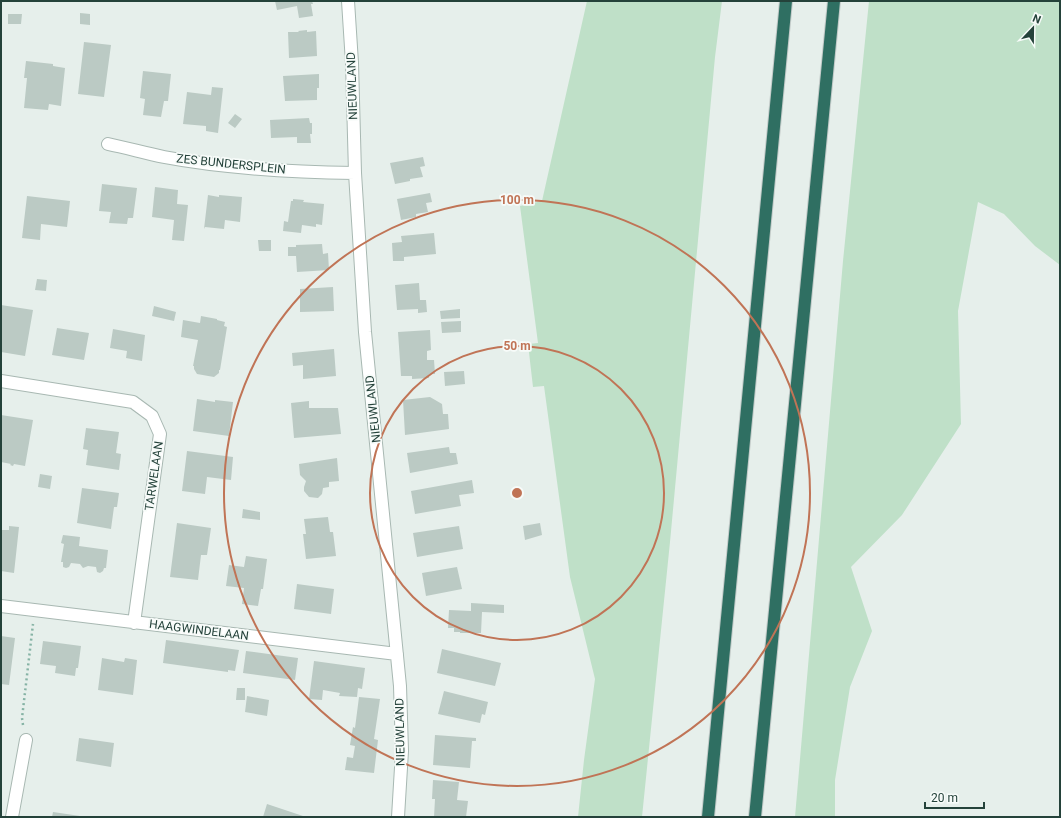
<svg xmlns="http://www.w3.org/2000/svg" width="1061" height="818" viewBox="0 0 1061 818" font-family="Roboto,sans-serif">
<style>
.green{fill:#bfe0c8}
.building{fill:#bbcac4}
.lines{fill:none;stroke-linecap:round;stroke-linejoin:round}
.minor-casing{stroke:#a8b8b2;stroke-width:14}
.highway-casing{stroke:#c2cac8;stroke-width:14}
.path{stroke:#86b3a5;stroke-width:2.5;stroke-dasharray:2 3;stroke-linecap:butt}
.minor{stroke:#fff;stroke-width:12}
.highway{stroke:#2f6f62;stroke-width:12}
.ring{fill:none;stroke:#c07456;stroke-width:2}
.labels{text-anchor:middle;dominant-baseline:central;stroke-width:3.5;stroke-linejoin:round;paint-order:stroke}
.street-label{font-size:12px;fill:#24423a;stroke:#f7fbf9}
.centre{fill:#c07456;stroke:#f7fbf9;stroke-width:2}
.ring-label{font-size:12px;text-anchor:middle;font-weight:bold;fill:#c07456;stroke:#f7fbf9;stroke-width:3.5;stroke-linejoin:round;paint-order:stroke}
</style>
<rect width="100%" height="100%" fill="#e6efeb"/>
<path class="green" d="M587,1H722L715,57L670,542L642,817H578L584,760L595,679L570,577L544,386L533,387L528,344L538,343L520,206L542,201Z
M869,1H1060V265L1035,246L1004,214L978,202L958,311L961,424L902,515L851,567L872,631L850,687L835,780V817H795L843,261Z"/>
<path class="building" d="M275,1H312L313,4H311L313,16L299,18L297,6L277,10Z
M80,13L90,14V25L80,24Z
M8,14H22L21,24H8Z
M307,30V32L316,31L317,56L289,58L288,32H299L298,31Z
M84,42L111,45L104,97L78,94Z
M26,61L53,64V66L65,68L61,106L49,104L48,110L24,108L27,78H24Z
M143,71L171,74L168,101H164L161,117L143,115L145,99L140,98Z
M319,74V88H317V100L285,101L283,76Z
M212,87L223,88L218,133L206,131V126L183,124L187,92L211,95Z
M235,114L242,119L235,128L228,123Z
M309,118L310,123H312V134H310L311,143H297V137L271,138L270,120Z
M423,157L425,166L420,167L423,177L410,179V181L395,184L390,163Z
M102,184L137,188L133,218H128L127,224L109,223L111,212L99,211Z
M155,187L178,190L177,204L188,205L184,241L172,240L174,220L152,217Z
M430,193L432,202L426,203L428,212L416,214V217L401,220L397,199Z
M208,195L219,197V195L242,197L240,222L225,220L224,229L205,227L204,229Z
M27,196L70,201L67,227L41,224L40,240L22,238Z
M293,199L304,200L303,202L324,204L322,225L316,224V227L302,225L301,233L283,231L284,221L288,222L291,201H293Z
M434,233L436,254L404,257V261H393L392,243L402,242L401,236Z
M258,240H271V251H259Z
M322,244L323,254L328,253L329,270L297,272L296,256H288V247H296V245Z
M37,279L47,280L46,291L35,290Z
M419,283L420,300H426L427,312L418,313V309L397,310L395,285Z
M333,287L334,311L300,312V289Z
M1,305L33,310L25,356L1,352Z
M154,306L176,312L174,321L152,316Z
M460,309V318L441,319L440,311Z
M201,316L217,319V320L225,322L224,326L227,327L220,370H219V373L214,377L197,374L194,369V366H193L198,340L181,337L183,320L200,323Z
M461,321V332L442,333L441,322Z
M57,328L89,333L84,360L52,355Z
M113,329L145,335L142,361L126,358L127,351L110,348Z
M430,330L431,350L427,351V360H434L435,374H429V378L412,379V376H401L398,332Z
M334,349L336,376L303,379V365L293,366L292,353Z
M464,371L465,384L445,386L444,372Z
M430,397L442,404L443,414H448L449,429L405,435L403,400Z
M197,399L215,402V400L233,402L229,436L193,431Z
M309,401V408H338L341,434L294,438L291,403Z
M1,415L33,420L25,466L14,464L13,466L10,465L11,464L1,462V443L2,434H1Z
M86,428L119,432L116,453L121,454L119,470L86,465L88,450L83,449Z
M449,447L450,453H456L458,464L410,473L407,453Z
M187,451L233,457L231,480L207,477L205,494L182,491Z
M337,458L339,481L329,482V487L323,488L322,494L318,498L309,497L304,491V487L306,481L300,475L299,464Z
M40,474L52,476L50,489L38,487Z
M472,480L474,493L459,495L461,506L415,514L411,491Z
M82,488L119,493L117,507H114L111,529L77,523Z
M243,509L260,512V520L242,518Z
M328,517L330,532H333L336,556L306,559L303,534H306L304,519Z
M177,523L211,528L207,555H201L198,580L170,577Z
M540,523L542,535L525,540L523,526Z
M9,526L19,527L14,573L1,571V530H9Z
M459,526L463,549L417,557L413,533Z
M63,535L80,537L79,546L108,550L106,568H104L103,571L100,573L97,572L96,567L88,566L83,568L80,564L71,563L69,567L66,568L63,567V562H61L64,544L61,543Z
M246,556L267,559L263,589H261L258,606L242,604L244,588L226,586L229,565L244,567Z
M457,567L462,589L426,596L422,573Z
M297,584L334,589L331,614L294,609Z
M471,603L504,605V613L482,612L481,633H460V632H454V628H448L449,610L471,611Z
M1,636L15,638L9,685L1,684Z
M166,640L239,650L235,671L228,670V672L163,663Z
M43,641L81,646L78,668H76L75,676L55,673L56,666L40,664Z
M442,649L501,663L495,686L437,673Z
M246,651L298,658L295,680L243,673Z
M102,658L124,662L125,658L137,660L133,695L98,690Z
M314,661L365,668L362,689L358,688L357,697L339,696L340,693L323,690L322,700L309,699Z
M237,688H245V700H236Z
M444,691L488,702L485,715L482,714L480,723L438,714Z
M247,696L269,700L267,716L245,712Z
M359,697L380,699L374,739L378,740L374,773L345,770L347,757L353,758L355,746L350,745L353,727L355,728Z
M435,735L476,738V741H472L470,768L433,765Z
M79,738L114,743L111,767L76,761Z
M433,780L459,782L457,800L468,801L466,817H434L435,799H432Z
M267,804L306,817H263Z
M53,812L80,816V817H52Z"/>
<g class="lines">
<g class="minor-casing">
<path id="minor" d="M348,1L352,63L355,173L365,332L400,686L402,751L398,817
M108,144C127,148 145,153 164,157C227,169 292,172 355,173
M1,381L133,402L152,416L160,434L134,623
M1,606L397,654
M12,817L26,740"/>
</g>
<g class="highway-casing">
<path id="highway" d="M708,817L786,1
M755,817L834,1"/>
</g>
<path class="path" d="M23,725L22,718L33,624"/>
<use href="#minor" class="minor"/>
<use href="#highway" class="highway"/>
</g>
<g class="ring">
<circle cx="517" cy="493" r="147"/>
<circle cx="517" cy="493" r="293"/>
</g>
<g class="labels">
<g class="street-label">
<text transform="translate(352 86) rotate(-92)">NIEUWLAND</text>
<text transform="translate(231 164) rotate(6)">ZES BUNDERSPLEIN</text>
<text transform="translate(373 409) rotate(-96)">NIEUWLAND</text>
<text transform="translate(154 476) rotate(-82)">TARWELAAN</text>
<text transform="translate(199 630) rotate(7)">HAAGWINDELAAN</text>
<text transform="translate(400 732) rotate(-91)">NIEUWLAND</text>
</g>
</g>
<circle cx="517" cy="493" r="6" class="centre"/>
<g class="ring-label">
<text x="517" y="204">100 m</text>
<text x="517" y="350">50 m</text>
</g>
<rect width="1061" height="818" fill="none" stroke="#24423a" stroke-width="4"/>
<g transform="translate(1033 28) rotate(22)" stroke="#f7fbf9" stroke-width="3" paint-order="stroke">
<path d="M0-3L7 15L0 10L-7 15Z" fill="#24423a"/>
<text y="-6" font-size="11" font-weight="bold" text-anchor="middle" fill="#24423a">N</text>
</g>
<path d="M925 802v6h59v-6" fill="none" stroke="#24423a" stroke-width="2"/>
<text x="931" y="802" font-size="12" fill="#24423a" stroke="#f7fbf9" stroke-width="3" paint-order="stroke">20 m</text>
</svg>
